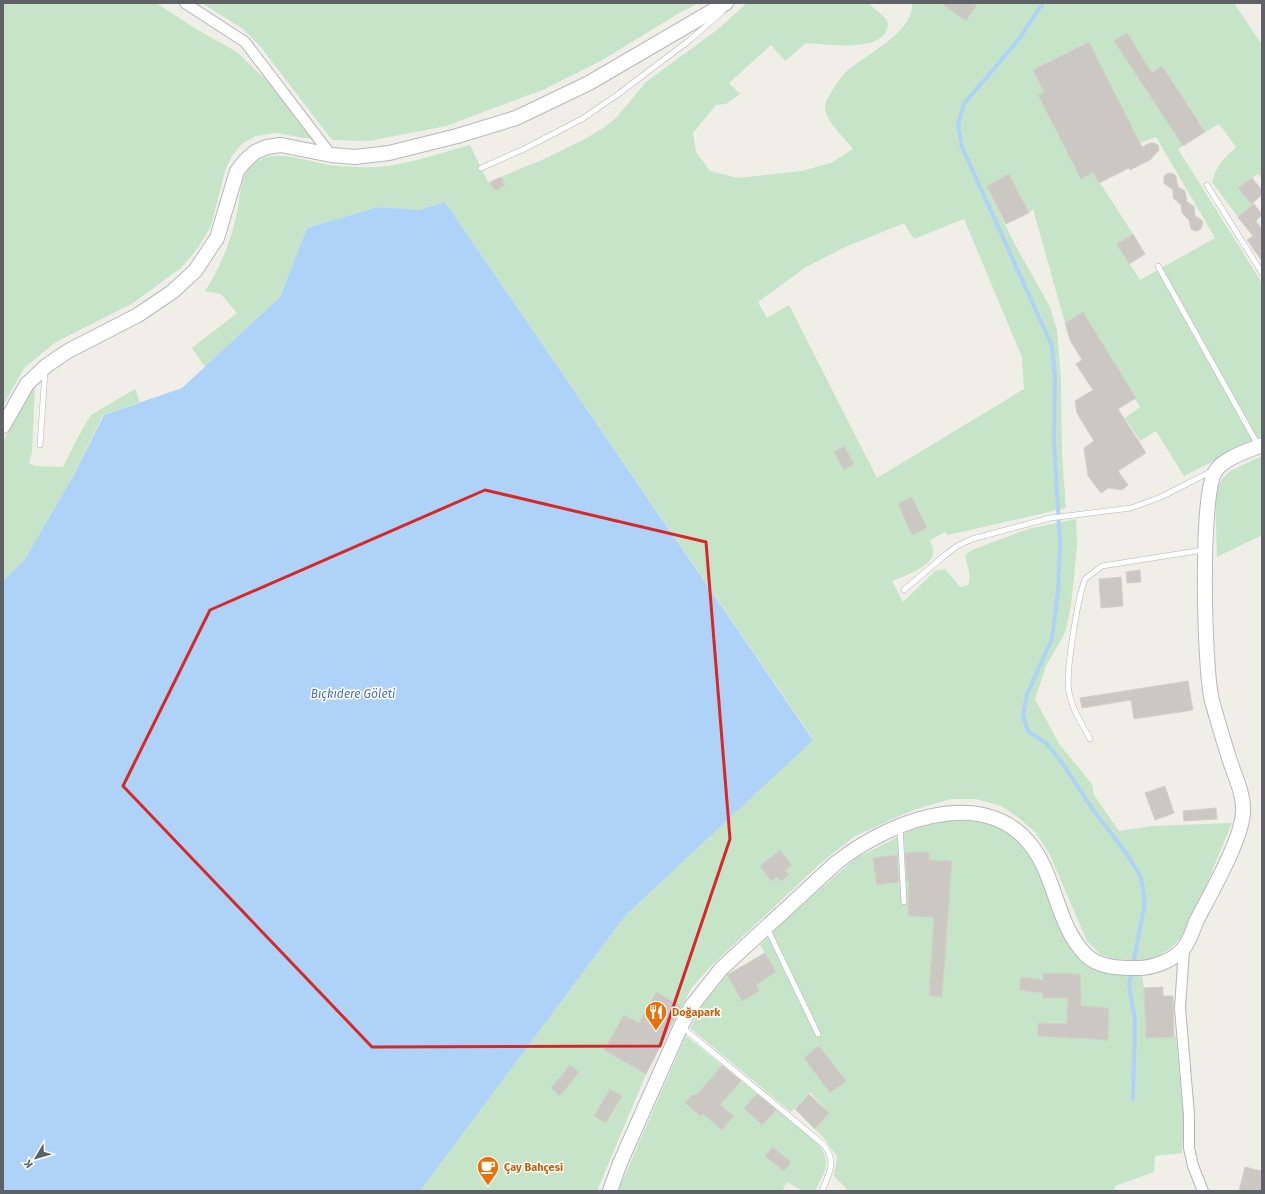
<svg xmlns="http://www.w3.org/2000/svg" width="1265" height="1194" viewBox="0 0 1265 1194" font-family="'Fira Sans',sans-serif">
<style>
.green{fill:#c6e4c8;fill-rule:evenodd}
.water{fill:#afd3f8}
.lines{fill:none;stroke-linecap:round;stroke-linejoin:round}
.stream{stroke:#afd3f8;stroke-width:4}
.building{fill:#cbc8c4;stroke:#d4d0c6}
.lane-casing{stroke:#b4b6ba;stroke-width:6}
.street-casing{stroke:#b4b6ba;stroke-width:12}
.secondary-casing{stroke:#b5b8bd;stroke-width:16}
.lane{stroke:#fff;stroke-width:5}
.street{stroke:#fff;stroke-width:10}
.secondary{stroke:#fff;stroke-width:14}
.marked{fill:none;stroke:#d62828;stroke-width:3;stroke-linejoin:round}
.labels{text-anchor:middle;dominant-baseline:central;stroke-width:3;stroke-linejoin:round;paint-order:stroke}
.food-label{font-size:11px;font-weight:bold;fill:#c56008;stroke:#fff;text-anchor:start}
.water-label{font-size:12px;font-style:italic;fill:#4c73a9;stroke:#fff}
</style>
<rect width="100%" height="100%" fill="#efeee7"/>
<path class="green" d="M3,3H156L196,29L237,52L268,82L311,139L276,133L256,136L243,143L233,154L225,171L211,226L198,248L182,267L133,303L56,342L24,368L3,406Z
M202,3H699L681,12L599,62L545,89L446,126L369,141L332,140L260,46L243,29Z
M747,3H869C874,10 885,15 888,23C888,26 887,30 886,32C874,52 827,44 806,43L785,61L771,45L729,83L740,94L726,104L716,105L693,133L696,152L710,171L738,178L802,171L831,163L853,149C845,138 832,128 827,115C823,106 826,100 831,93C836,84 843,73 852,67C870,53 915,30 912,3H941L966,20L978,3H1234L1262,45V178L1258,174L1238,188L1250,204L1253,202L1254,204L1238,217L1212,182C1218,163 1224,159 1236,147L1219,124L1205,132L1162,66L1140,81L1183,146L1178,149L1262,283V436L1184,476L1156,431L1140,441L1125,418L1140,407L1083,312L1065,323L1033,209L1029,213L1009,174L987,186L1012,239L1050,307L1057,330L1061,381L1062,455L1066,508L948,535L945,532L930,540C931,544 934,549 933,553C933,566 902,577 892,581L903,602L935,571L945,569L960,587L968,585C973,573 965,566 966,554L972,550L1028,529L1076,519L1077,547L1071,606L1065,633L1046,666L1035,699L1059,744L1092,784L1094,795L1119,831L1152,826L1232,823L1202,895L1181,938L1171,948L1158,956L1148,960H1134L1114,959L1100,954L1087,941L1049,853L1036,833L1019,818L1001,806L976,799H951L913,810L855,836L822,862L712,965L692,987L646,1074L597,1191H420L625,916L813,739L445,202L419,210L378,207L307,228L280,297L205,367L192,348L237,313L221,294L205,291C220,268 230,244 236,217C240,202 239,183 248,170C269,141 311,165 339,166C354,167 372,168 388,166C415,162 443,152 470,145L488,182H490L495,191L505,185L501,177L544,159L585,139L605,127L617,117L646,82L717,30ZM1089,42L1140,143L1156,137L1215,238L1140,280L1117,244L1133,234L1093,172L1081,178L1038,95L1044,92L1033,70ZM964,219L1022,357L1024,389L877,478L789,305L767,318L758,302L806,267L843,248L904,223L914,239Z
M35,385L32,452L29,463L35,466L63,467L79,435L91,415L135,389L140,402L103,415L75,473L25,559L3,581V441Z
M1262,456V535L1217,557L1215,492L1222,479L1230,471Z
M964,818L989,822L1003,829L1022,845L1033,860L1060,929L1080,961L1100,972L1142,976L1144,988L1146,1038L1176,1036L1184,1123L1182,1153L1155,1156L1154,1172L1115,1186L1114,1191H849L834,1176L837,1157L824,1138L815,1129L829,1113L810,1092L791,1112L690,1028L703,1005L727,975L765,953L760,945L785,920L856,858L914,829L946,821Z
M686,1036L815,1140C833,1161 826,1169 815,1191H803L787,1182L782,1191H618Z"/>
<path class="water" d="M445,202L813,740L625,916L420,1191H3V581L25,559L75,473L104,415L182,388L280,297L307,228L378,207L419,210Z"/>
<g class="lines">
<path class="stream" d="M1043,3L1019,39L964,104L958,125L962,147L1052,346L1055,378L1054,440L1060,543L1058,592L1052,639L1027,694L1023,716L1028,731L1047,744L1063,764L1093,810L1124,850L1141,877L1145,903L1129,985L1135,1020L1133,1099"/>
</g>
<path class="building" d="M941,3H978L966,21Z
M1127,33L1152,73L1162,66L1205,132L1183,146L1114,41Z
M1089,42L1142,147L1150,143H1154L1158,145L1159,150L1150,160L1130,170L1129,168L1099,183L1093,172L1081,179L1038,95L1044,92L1033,70Z
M1168,173H1172L1176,176L1178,187L1185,191L1187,202L1194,206L1195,216L1202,220L1203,224L1200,230L1195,231L1191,229L1189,220L1182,213L1181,205L1173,198V190L1164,183V176Z
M1009,174L1029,213L1006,224L987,186Z
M501,177L505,185L495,191L490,182Z
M1252,178L1262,190V195L1251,204L1238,188Z
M1254,204L1262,214L1256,221L1262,229V261L1247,240L1253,236L1238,217Z
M1133,234L1145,254L1129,264L1117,244Z
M1083,312L1136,398L1118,409L1146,453L1118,471L1128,485L1122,490L1108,488L1101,493L1088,476L1084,448L1094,441L1077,413L1075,401L1093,390L1076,364L1082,360L1070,340L1065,323Z
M844,446L854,464L844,470L834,452Z
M912,497L927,528L912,535L898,504Z
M1140,570L1141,582L1127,583L1126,572Z
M1121,577L1123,606L1101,608L1099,579Z
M1188,681L1193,710L1134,719L1131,700L1082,708L1080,698Z
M1165,786L1174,813L1155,820L1145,793Z
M1216,808L1217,819L1184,821L1183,811Z
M780,850L792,865L785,870L789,875L781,881L777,877L771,881L760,866Z
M909,852H929V860L952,861L942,997L929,996L934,917L908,916L909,881H907L905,854Z
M897,855L899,882L877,885L873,858Z
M765,953L776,972L756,985L759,991L742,1001L727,975Z
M1043,973L1080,974L1081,1006L1109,1008L1108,1040L1038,1036V1023L1067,1024L1068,998H1043V993L1019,990L1021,977L1043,980Z
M1163,987V996H1173L1174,1037L1146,1038L1144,988Z
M656,992L681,1006L646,1074L604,1050L624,1015L639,1023Z
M819,1046L846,1081L830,1093L804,1058Z
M570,1065L579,1072L560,1096L551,1088Z
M722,1065L741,1081L720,1105L734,1116L722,1130L703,1114L701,1116L685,1103L693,1094L696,1096Z
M610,1089L622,1096L606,1123L594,1116Z
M757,1094L776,1110L762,1125L744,1108Z
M809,1094L829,1113L815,1129L795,1109Z
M773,1147L791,1162L784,1171L765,1156Z
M1245,1167L1262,1171V1191H1239Z"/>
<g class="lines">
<g class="lane-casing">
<path id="lane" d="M481,168L524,149L582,119L617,95L691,39L722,12
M1207,185L1262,273
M1158,266L1258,445
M40,445L45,371
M904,590L944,556L957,546L972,539L1050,518L1131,508L1161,497L1212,471
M1090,739C1082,724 1072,709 1069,692C1065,673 1078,598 1085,579L1102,566L1203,550
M900,827L904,902
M767,928L818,1034
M682,1027L824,1145C837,1162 829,1173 822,1191"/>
</g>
<g class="street-casing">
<path id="street" d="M185,3L245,42L331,155
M1184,949L1180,1008L1189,1115V1148L1193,1166L1203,1191"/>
</g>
<g class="secondary-casing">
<path id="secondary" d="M3,426L27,384L46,366L68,351L138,315L172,292L195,271L217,238L237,171L245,161L255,152L267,147L281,145L331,155L355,157L389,153L457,136L516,118L589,83L726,3
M610,1191L620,1163L681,1026L691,1007L721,969L836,863C894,817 1001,777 1043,865C1057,894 1062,931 1086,955C1099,968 1120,968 1138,968C1152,968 1173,961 1183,949C1189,943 1193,930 1196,922C1209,896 1242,840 1243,812C1244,795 1236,779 1231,764C1224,743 1218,722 1212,701C1204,669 1200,497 1215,472C1223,458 1248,451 1262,445"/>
</g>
<use href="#lane" class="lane"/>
<use href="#street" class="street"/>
<use href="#secondary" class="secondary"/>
</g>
<path class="marked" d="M485,490L706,542L730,839L660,1046L372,1047L123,786L210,610Z"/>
<defs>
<g id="restaurant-pin" transform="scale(1.15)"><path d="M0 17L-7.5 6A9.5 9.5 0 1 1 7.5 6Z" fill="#e8710a" stroke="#fff"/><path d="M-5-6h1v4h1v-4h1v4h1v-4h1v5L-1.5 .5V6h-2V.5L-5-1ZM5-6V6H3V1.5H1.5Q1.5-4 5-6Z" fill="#fff"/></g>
<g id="cafe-pin" transform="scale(1.15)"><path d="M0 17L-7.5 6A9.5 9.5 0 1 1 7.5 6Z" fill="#e8710a" stroke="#fff"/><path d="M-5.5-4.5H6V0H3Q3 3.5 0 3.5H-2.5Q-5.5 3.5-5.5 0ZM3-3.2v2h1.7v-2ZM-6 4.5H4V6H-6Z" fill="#fff"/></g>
</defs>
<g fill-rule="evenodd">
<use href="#restaurant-pin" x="656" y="1012"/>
<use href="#cafe-pin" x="488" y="1167"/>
</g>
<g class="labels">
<g class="food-label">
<text x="672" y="1012">Doğapark</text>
<text x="504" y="1167">Çay Bahçesi</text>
</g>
<g class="water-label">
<text x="353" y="694">Bıçkıdere Göleti</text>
</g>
</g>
<rect width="1265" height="1194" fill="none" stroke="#5e6166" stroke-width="8"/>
<g transform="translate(36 1158) rotate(232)" stroke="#ffffff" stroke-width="3" paint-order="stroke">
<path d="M0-3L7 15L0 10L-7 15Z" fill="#5e6166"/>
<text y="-6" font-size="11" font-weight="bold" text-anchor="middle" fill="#5e6166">K</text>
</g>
</svg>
